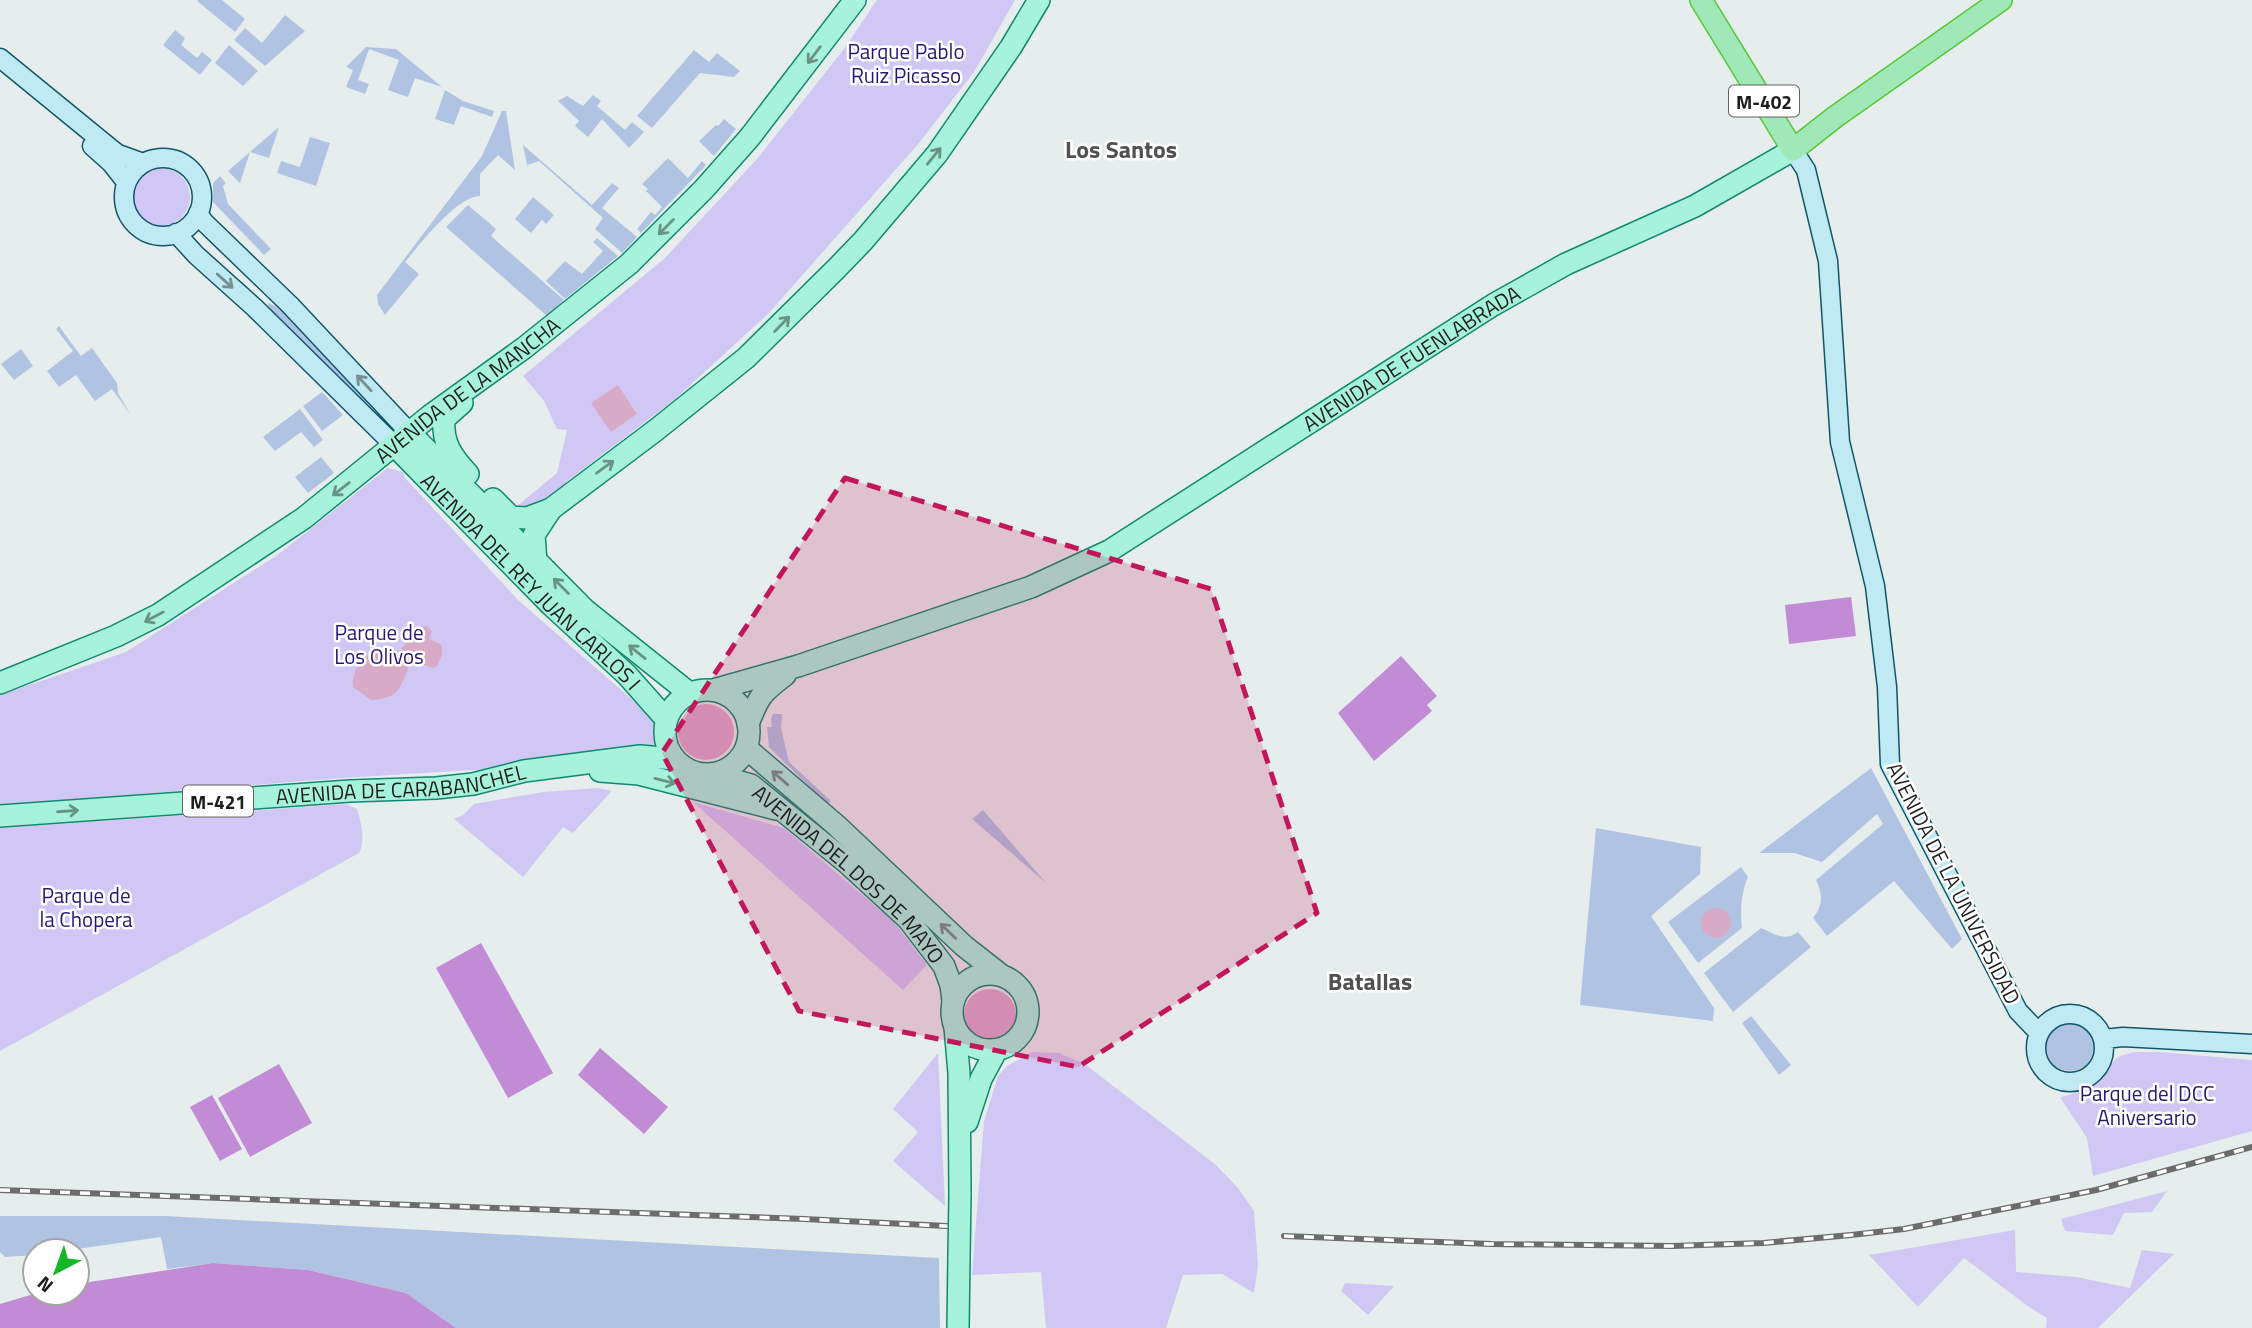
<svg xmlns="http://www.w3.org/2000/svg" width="2252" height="1328" viewBox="0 0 2252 1328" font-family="'Titillium Web',sans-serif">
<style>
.grass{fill:#b1c3e3}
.park{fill:#d0c7f4}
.pitch{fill:#c18cd5}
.water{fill:#d7abc8}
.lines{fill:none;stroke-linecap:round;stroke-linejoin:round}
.secondary-casing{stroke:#11566a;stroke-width:21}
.primary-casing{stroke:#10896f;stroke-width:24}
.trunk-casing{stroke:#57c837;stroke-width:24}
.secondary{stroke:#bfeaf3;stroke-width:18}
.primary{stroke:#a7f2da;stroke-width:21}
.trunk{stroke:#a0e8b8;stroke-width:21}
.rail-casing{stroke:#6c6c6c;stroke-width:6}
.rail{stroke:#fff;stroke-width:3.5;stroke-dasharray:10;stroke-linecap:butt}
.primary-bridge-casing{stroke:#10896f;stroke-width:24;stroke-linecap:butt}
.primary-bridge{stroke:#a7f2da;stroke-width:21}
.oneway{stroke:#699385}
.oneway2{stroke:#778e93}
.marked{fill:#c2185b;fill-opacity:0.2;stroke:#c2185b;stroke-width:5;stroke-dasharray:14 9;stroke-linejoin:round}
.labels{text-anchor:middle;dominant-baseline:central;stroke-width:5;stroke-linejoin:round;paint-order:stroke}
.shield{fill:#fff;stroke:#626262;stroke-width:2}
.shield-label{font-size:19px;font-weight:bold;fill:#1e1e1e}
.park-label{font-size:21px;fill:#2a1771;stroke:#fff}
.street-label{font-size:21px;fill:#1e1e1e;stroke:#fff}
.quarter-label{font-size:24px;font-weight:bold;fill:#515151;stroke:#fff}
</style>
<rect width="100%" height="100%" fill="#e5eeec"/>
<path class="grass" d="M198,0H222L245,19L235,32L197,1Z
M285,15L305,31L265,66L234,40L245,28L262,43Z
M175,30L185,38L181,45L197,58L202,52L212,60L200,75L163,45Z
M229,45L258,71L243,86L215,63Z
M366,47L396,49L442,87L415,78L408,97L388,90L399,60L369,49L358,80L369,84L365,94L346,87L353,70L346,67Z
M694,50L709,62L717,53L740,71L734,77L700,73L652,128L637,116Z
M445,90L463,101L494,111L492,117L461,106L454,125L435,119Z
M593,95L601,101L597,106L625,130L632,122L644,132L629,148L602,119L588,137L575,126L579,121L558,101L567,96L583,106Z
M502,111H506L515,170L498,155L480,174V196C457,196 420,244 405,262L419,274L385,315L378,304L377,295L482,156Z
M724,119L736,129L714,156L699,141L716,125L718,126Z
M279,127L269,158L250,152L240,183L228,171Z
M310,137L330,143L316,186L277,173L281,161L300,167Z
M523,145L592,205L612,183L619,188L602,208L637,237L622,253L595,229L603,218L539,161L527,165Z
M668,158L688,178L702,161L706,165L641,233L637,229L651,212L655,215L662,207L646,191L648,189L642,184Z
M220,176L226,183L223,186L228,204L271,249L264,255L213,202V183Z
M533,197L554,215L546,224L542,220L531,233L515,219Z
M468,205L496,229L491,236L564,300L547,316L446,227Z
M597,238L618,256L565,299L546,281L565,261L582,274L603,251L593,242Z
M268,303L283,309L370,401L364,406L269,311Z
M59,326L81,356L92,348L117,383L118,393L131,415L112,389L95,401L76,375L59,387L47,371L73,351L56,329Z
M21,349L33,366L14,380L1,364Z
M322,392L343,415L322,431L303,406Z
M300,409L323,440L314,447L301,432L275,451L263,437Z
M321,457L334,473L308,493L295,477Z
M773,714H782L781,728L789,762L831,801L827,804L769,747L767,727H772L771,719Z
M1871,768L1962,939L1952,949L1894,881L1827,936L1813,918C1823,906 1823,894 1816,880L1883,824L1877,814L1822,862L1794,853H1759Z
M983,810L1046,883L972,819Z
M1596,828L1701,847L1700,874L1651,916L1714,1008L1713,1021L1580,1005Z
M1741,867L1748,877C1741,893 1740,911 1742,928L1698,963L1668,922Z
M1761,928C1775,934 1784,942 1798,932L1811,947L1733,1012L1704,973Z
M1751,1016L1791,1065L1779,1075L1742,1023Z
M2046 1047a24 24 0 1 1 48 0a24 24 0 1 1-48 0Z
M0,1216H166L939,1258L940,1328H456L406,1293L308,1270L213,1263L167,1269L161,1237L63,1251H35V1255L5,1257L0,1252Z"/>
<path class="park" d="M877,0H1015L974,72L919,143L769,313L674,400L566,482L558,494L532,512L516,507L557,473L567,430L557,429L544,401L523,376L665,258L757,159L844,49Z
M132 197a29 29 0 1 1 58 0a29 29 0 1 1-58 0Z
M388,468L403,472L405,478L518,600L636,703L643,701L656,724L660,750L555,759L489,769L342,778L0,805V695L126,652L276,556Z
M598,788L612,791L573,833L563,827L523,877L454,819L463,815L474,804L543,792Z
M693,802L784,828L893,921L927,965L903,990Z
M346,804L357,809C361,822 366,841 359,853L0,1051V828Z
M1032,1052L1059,1053L1086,1065L1216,1165L1238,1188L1254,1211L1258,1265L1254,1293L1222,1274L1183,1275L1166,1328H1046L1041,1272L972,1275L984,1121L998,1076L1007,1066Z
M2135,1052H2159L2252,1060V1131L2093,1176L2087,1138L2060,1097C2073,1094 2085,1091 2096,1082C2115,1068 2106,1057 2135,1052Z
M938,1053L945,1206L893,1161L918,1132L893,1109Z
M2167,1191L2152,1212L2124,1213L2113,1235L2065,1231L2061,1219Z
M2015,1230L2016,1272L2076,1277L2130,1288L2142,1250L2174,1254L2098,1328H2046L2047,1318L2029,1307L1964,1258L1918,1307L1869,1255Z
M1345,1283L1394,1286L1368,1315L1341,1291Z"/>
<path class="pitch" d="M1851,597L1856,636L1789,644L1785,605Z
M1401,656L1437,696L1427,705L1432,711L1374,761L1338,713Z
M481,943L553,1073L508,1098L436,968Z
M600,1048L668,1107L644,1134L578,1075Z
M279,1064L312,1123L250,1157L218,1098Z
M212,1095L242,1149L220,1161L190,1107Z
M213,1263L308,1270L406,1293L456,1328H0V1304L37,1293H77V1284Z"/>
<path class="water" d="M618,385L637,414L611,432L591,403Z
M426,626L432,631L429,639L442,645V655L437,666L433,668L424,665V657H414C399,682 406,698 371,700L353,687C351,673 362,654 377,651C385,649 393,652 401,650L415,628Z
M678 732a28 28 0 1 1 56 0a28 28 0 1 1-56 0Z
M1701 923a15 15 0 1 1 30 0a15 15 0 1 1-30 0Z
M964 1015a26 26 0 1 1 52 0a26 26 0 1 1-52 0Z"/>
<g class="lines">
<g class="secondary-casing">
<path id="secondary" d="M0,58L109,147L118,154L143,163
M92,146L111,163L126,182
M1793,150L1806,170L1828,261L1840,442L1875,586L1887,687L1890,764L2018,1011L2039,1033
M124 197a39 39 0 1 1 78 0a39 39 0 1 1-78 0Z
M198,213L204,222L290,305L410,433
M176,233L196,255L255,308L395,446
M2036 1048a34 34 0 1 1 68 0a34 34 0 1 1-68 0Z
M2104,1039L2123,1037L2252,1044"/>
</g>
<g class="primary-casing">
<g id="primary">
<path d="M462,403L444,419C442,443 452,457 468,474"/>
<path d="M410,433L585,610L689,693"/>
<path id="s1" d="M395,446L551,605L627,675L666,719"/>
<path d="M493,499L511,517L527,518L551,509"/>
<path d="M536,562L534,535L551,509L656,430L746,358L837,268L863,241L937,154L1011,47L1039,0"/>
<path id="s2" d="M0,683L116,636L158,615L304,518L431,415L524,348L629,264L704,189L750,137L855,0"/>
<circle cx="707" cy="732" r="42"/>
<path id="s3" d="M713,690L798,666L1031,587L1109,551L1493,305L1566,264L1695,206L1793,150"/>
<path d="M748,724C759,696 761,693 785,675"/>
<path d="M746,748L836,825L964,946L1001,975"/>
<path d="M600,771L639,774L776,809"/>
<path id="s4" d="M713,774L751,785L846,862L908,919L944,966L951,985L953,1001"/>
<path id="s5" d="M0,816L350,791L436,788L473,784L524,771L640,756L674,759"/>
<circle cx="990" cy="1012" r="38"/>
<path d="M955,1027L959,1073L960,1195"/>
<path d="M967,1122L981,1079L996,1051"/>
<path d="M958,1328L959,1256"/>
</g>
</g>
<g class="trunk-casing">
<path id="trunk" d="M1701,0L1793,150L1835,117L2001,0"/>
</g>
<use href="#secondary" class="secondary"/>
<use href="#primary" class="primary"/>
<use href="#trunk" class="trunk"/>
<g class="rail-casing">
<path id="rail" d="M0,1190L804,1219L967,1227
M1284,1236L1491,1244L1672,1246L1763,1243L1851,1235L1904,1229L2096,1190L2252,1147"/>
</g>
<use href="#rail" class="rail"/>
<g class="primary-bridge-casing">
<path id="primary-bridge" d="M959,1256L960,1195"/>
</g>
<use href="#primary-bridge" class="primary-bridge"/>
</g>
<defs><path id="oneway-shaft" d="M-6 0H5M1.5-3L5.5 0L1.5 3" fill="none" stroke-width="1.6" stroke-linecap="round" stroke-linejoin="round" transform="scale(1.75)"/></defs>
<g class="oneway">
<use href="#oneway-shaft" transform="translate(814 55) rotate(127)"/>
<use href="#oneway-shaft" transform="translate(934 156) rotate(-51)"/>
<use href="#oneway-shaft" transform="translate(666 227) rotate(135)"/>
<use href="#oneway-shaft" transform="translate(782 324) rotate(-45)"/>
<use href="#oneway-shaft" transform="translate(605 467) rotate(-36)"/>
<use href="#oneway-shaft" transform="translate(341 489) rotate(142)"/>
<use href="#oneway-shaft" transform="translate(561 586) rotate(-135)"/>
<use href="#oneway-shaft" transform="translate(154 617) rotate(152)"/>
<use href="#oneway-shaft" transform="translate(637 652) rotate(-141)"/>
<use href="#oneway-shaft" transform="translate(780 778) rotate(-139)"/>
<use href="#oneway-shaft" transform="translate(665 781) rotate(14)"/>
<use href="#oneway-shaft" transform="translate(68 811) rotate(-4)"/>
<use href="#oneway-shaft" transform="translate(948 931) rotate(-136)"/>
</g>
<g class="oneway2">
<use href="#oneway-shaft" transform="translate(225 281) rotate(42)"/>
<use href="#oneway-shaft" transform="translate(364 383) rotate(-133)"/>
</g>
<path class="marked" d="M845,478L1211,589L1317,913L1078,1067L799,1011L662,753Z"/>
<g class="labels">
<g class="shield">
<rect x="1729" y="85.5" width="70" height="31" rx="5"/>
<rect x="183" y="785.5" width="70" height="31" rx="5"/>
</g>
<g class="shield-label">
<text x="1764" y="101">M-402</text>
<text x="218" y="801">M-421</text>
</g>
<g class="park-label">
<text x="906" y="51">Parque Pablo<tspan x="906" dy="24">Ruiz Picasso</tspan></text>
<text x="379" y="632">Parque de<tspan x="379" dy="24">Los Olivos</tspan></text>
<text x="86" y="895">Parque de<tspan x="86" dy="24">la Chopera</tspan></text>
<text x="2147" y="1093">Parque del DCC<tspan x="2147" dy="24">Aniversario</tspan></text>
</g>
<g class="street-label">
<text stroke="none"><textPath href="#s3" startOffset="779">AVENIDA DE FUENLABRADA</textPath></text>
<text stroke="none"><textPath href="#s2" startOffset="555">AVENIDA DE LA MANCHA</textPath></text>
<text stroke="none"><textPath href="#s1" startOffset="192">AVENIDA DEL REY JUAN CARLOS I</textPath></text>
<text stroke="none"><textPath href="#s5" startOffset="402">AVENIDA DE CARABANCHEL</textPath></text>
<text stroke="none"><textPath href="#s4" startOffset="172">AVENIDA DEL DOS DE MAYO</textPath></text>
<text transform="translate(1954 883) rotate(63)">AVENIDA DE LA UNIVERSIDAD</text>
</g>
<g class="quarter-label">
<text x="1121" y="149">Los Santos</text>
<text x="1370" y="981">Batallas</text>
</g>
</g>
<g transform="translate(56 1272) rotate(221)"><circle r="33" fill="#ffffff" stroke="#a5a5a5" stroke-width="2"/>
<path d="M0-5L12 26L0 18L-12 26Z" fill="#15b729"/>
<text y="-10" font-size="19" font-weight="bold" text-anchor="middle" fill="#1e1e1e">N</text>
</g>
</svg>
